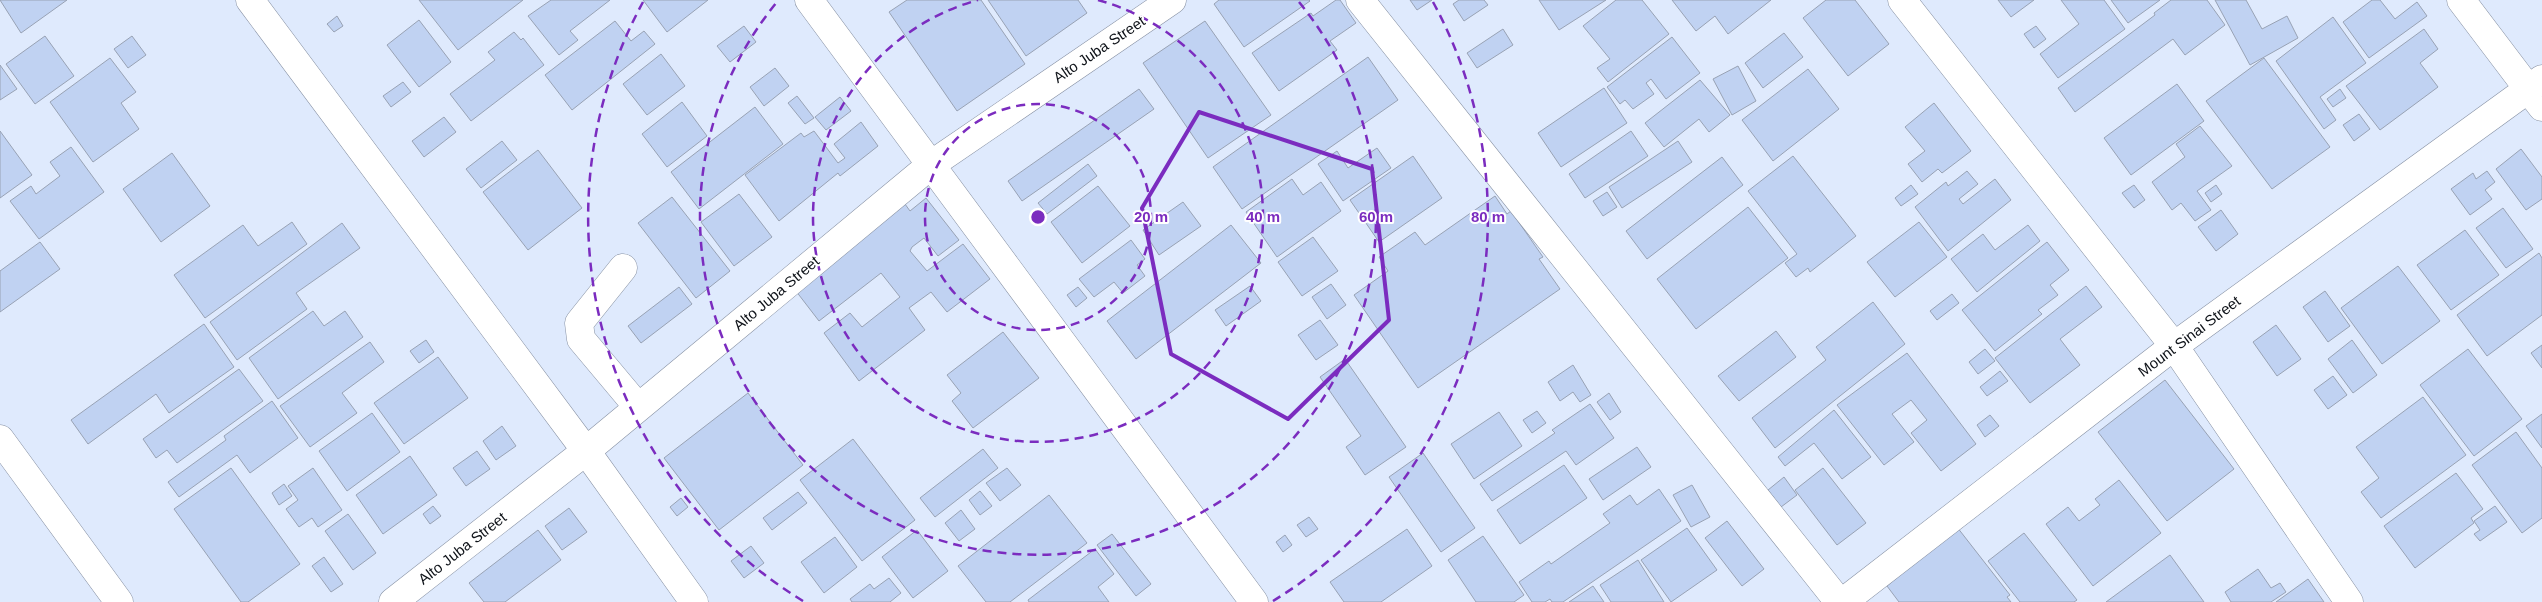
<svg xmlns="http://www.w3.org/2000/svg" width="2542" height="602" viewBox="0 0 2542 602" font-family="Arial,sans-serif">
<style>
.building{fill:#c0d2f2;stroke:#98a2b4}
.lines{fill:none;stroke-linecap:round;stroke-linejoin:round}
.minor-casing{stroke:#8791a3;stroke-width:29}
.minor{stroke:#fff;stroke-width:28}
.marked{fill:none;stroke:#7b2cbf;stroke-width:4;stroke-linejoin:round}
.ring{fill:none;stroke:#7b2cbf;stroke-width:2.5;stroke-dasharray:9 6}
.labels{text-anchor:middle;dominant-baseline:central;stroke-width:4;stroke-linejoin:round;paint-order:stroke}
.street-label{font-size:15px;fill:#0e1218;stroke:#fff}
.centre{fill:#7b2cbf;stroke:#fff;stroke-width:2.5}
.ring-label{font-size:15px;text-anchor:middle;font-weight:bold;fill:#7b2cbf;stroke:#fff;stroke-width:4;stroke-linejoin:round;paint-order:stroke}
</style>
<rect width="100%" height="100%" fill="#dfeafd"/>
<path class="building" d="M0,0H67L21,33Z
M419,0H523L458,50Z
M551,0H610L570,31L578,40L559,55L528,16Z
M643,0H708L667,32Z
M907,0H981L1025,64L957,111L889,12Z
M988,0H1078L1087,13L1026,56Z
M1219,0H1309L1310,1L1244,47L1214,4Z
M1336,0H1340L1356,23L1330,41L1337,50L1279,91L1252,53L1311,13L1313,16Z
M1410,0H1432L1417,10Z
M1459,0H1484L1488,5L1464,21L1453,4Z
M1539,0H1606L1559,30Z
M1616,0H1642L1669,34L1608,82L1597,68L1610,59L1583,26Z
M1672,0H1771L1728,34L1715,16L1696,31Z
M1826,0H1855L1889,44L1848,76L1803,18Z
M1998,0H2034L2011,17Z
M2061,0H2104L2125,29L2058,78L2040,54L2079,24Z
M2111,0H2160L2128,23Z
M2171,0H2207L2225,25L2185,55L2173,39L2075,112L2058,88L2155,15L2154,13Z
M2215,0H2246L2262,29L2287,16L2298,38L2250,65Z
M2372,0H2380L2395,19L2417,2L2427,16L2369,58L2343,22Z
M337,16L343,26L334,32L327,24Z
M2333,17L2366,63L2320,97L2336,120L2324,129L2276,61Z
M419,20L451,62L419,87L387,45Z
M615,21L631,41L644,31L655,44L572,110L545,75Z
M1205,21L1271,115L1208,158L1143,63Z
M744,26L756,42L730,62L717,46Z
M2036,26L2046,39L2034,48L2024,34Z
M1503,29L1513,45L1477,68L1467,53Z
M2424,29L2438,49L2420,63L2438,87L2380,130L2346,86Z
M514,32L521,40L523,38L544,65L471,121L450,94L495,60L488,52Z
M1784,33L1803,57L1763,88L1745,63Z
M45,36L74,76L35,104L6,64Z
M132,36L146,55L128,68L114,49Z
M1672,37L1700,73L1666,99L1651,79L1646,83L1654,94L1633,109L1625,100L1620,104L1607,87Z
M661,54L685,86L647,115L623,84Z
M1368,57L1398,100L1242,209L1213,167Z
M110,58L136,92L121,103L139,129L93,162L50,102Z
M2264,58L2330,147L2272,189L2206,101Z
M0,65L17,89L0,100Z
M1738,66L1756,101L1732,115L1713,79Z
M775,68L789,86L764,106L750,87Z
M1808,69L1839,109L1773,161L1742,120Z
M1700,80L1730,115L1709,132L1699,119L1664,147L1645,123Z
M403,82L411,92L391,107L383,96Z
M2177,84L2204,121L2131,175L2104,138Z
M1604,88L1627,123L1561,167L1538,133Z
M1139,89L1154,109L1022,201L1008,181Z
M2340,89L2346,98L2333,107L2327,99Z
M797,96L814,118L805,124L788,103Z
M840,97L851,111L826,130L815,117Z
M682,102L707,136L667,167L642,134Z
M1934,103L1971,151L1942,173L1938,169L1922,182L1908,164L1925,151L1905,127Z
M755,107L783,144L699,209L671,172Z
M2359,114L2370,129L2354,141L2343,125Z
M444,117L456,132L424,157L412,141Z
M861,122L878,146L840,176L838,173L779,221L745,175L801,133L804,137L814,131L838,163L845,158L834,144Z
M2200,126L2232,166L2197,191L2211,210L2195,221L2181,203L2172,210L2152,182L2185,157L2176,144Z
M0,131L32,175L0,198Z
M1631,131L1648,156L1585,198L1569,174Z
M502,141L517,160L481,188L466,169Z
M1678,141L1692,162L1622,208L1609,187Z
M71,147L104,192L39,239L10,201L31,186L36,194L60,176L50,162Z
M1377,148L1391,168L1343,201L1318,164L1337,151L1348,168Z
M2521,149L2542,177V199L2526,210L2496,169Z
M538,150L582,208L528,250L483,192Z
M172,153L210,206L161,242L123,189Z
M1413,156L1442,198L1379,242L1350,200Z
M1793,156L1856,236L1810,272L1808,268L1796,277L1785,263L1797,254L1748,191Z
M1722,157L1743,185L1647,259L1626,231Z
M1088,164L1097,176L1047,214L1038,203Z
M1967,171L1978,184L1959,199L1963,204L1995,179L2011,200L1948,251L1915,207L1946,182L1948,186Z
M2487,171L2495,182L2485,190L2492,199L2470,215L2451,189L2473,173L2476,179Z
M1292,179L1303,195L1321,182L1341,211L1277,257L1246,212Z
M1911,185L1918,194L1901,206L1895,198Z
M2134,185L2145,200L2134,208L2122,193Z
M2216,185L2222,194L2211,202L2205,193Z
M1098,186L1130,226L1082,263L1051,222Z
M1607,192L1617,207L1603,216L1593,201Z
M739,194L772,237L734,266L701,222Z
M1495,196L1507,214L1511,211L1543,257L1539,259L1560,289L1418,388L1354,295L1388,271L1379,257L1415,232L1425,245Z
M672,197L730,271L696,298L638,223Z
M900,197L910,211L926,198L959,240L938,256L924,238L912,247L910,251L927,271L963,244L990,279L947,312L931,292L909,308L925,330L859,381L824,333L850,313L862,327L900,297L881,273L819,321L789,282Z
M1183,202L1201,226L1159,255L1143,230Z
M1748,207L1788,258L1696,329L1657,279Z
M2503,208L2533,249L2506,268L2476,228Z
M2221,210L2238,234L2216,251L2198,227Z
M292,222L307,244L205,318L174,275L243,225L258,246Z
M1919,222L1947,257L1895,297L1867,262Z
M342,223L360,248L296,293L307,309L237,360L210,322Z
M1231,225L1261,263L1136,359L1107,321Z
M2028,225L2040,241L1977,292L1951,259L1983,234L1995,250Z
M2465,230L2499,275L2451,310L2417,265Z
M1313,237L1338,271L1302,296L1278,262Z
M1131,240L1145,259L1137,265L1145,276L1123,293L1114,282L1094,297L1079,279Z
M40,242L60,269L0,312V271Z
M2047,242L2069,270L2050,285L2058,295L2038,310L2042,314L1995,351L1962,310Z
M2539,253L2542,258V315L2487,356L2457,315Z
M2398,266L2440,321L2382,364L2341,308Z
M1331,284L1346,305L1327,319L1312,297Z
M1250,286L1261,301L1226,326L1215,310Z
M2086,286L2102,307L2060,339L2080,365L2030,403L1995,358Z
M679,287L692,304L641,343L628,326Z
M1078,287L1087,298L1076,307L1067,295Z
M2325,291L2350,326L2328,342L2303,307Z
M1952,294L1959,303L1937,320L1930,311Z
M1873,302L1905,344L1775,448L1752,418L1826,360L1816,347Z
M313,311L324,326L345,311L363,337L278,399L249,358Z
M1320,320L1338,345L1316,360L1298,335Z
M204,324L234,367L169,413L156,394L88,444L71,420Z
M2276,325L2301,359L2277,376L2253,342Z
M1776,331L1796,357L1739,401L1718,376Z
M1003,332L1039,378L973,428L952,401L961,393L947,375Z
M426,340L434,352L419,363L410,351Z
M2352,340L2377,375L2353,393L2328,359Z
M370,342L384,362L342,393L357,413L310,447L280,406Z
M2542,345V368L2531,353Z
M1985,349L1995,361L1978,374L1969,362Z
M2468,349L2522,419L2474,456L2420,385Z
M1907,353L1976,444L1941,471L1911,433L1927,420L1911,400L1892,414L1914,442L1884,465L1837,405Z
M438,357L468,398L404,444L374,403Z
M1345,359L1406,447L1365,475L1346,447L1361,436L1320,377Z
M1573,365L1591,395L1580,402L1573,392L1560,401L1548,382Z
M239,369L263,401L177,463L167,450L156,458L143,439Z
M2000,371L2008,381L1987,396L1980,387Z
M2333,376L2347,395L2328,409L2314,390Z
M2165,380L2234,469L2167,521L2098,432Z
M748,393L803,465L719,530L664,458Z
M1609,393L1621,412L1610,420L1597,402Z
M2423,397L2466,455L2381,518L2361,492L2379,478L2356,447Z
M272,401L298,438L250,473L237,455L179,497L168,482L226,440L224,436Z
M1590,404L1614,438L1576,465L1566,451L1492,501L1480,484L1555,433L1552,430Z
M1834,410L1871,457L1842,479L1814,443L1785,466L1778,457Z
M1537,411L1546,423L1532,433L1523,420Z
M1499,412L1522,446L1474,479L1451,444Z
M372,413L400,452L347,491L319,451Z
M2542,414V448L2526,426Z
M1990,415L1999,426L1985,437L1977,425Z
M502,426L516,446L496,460L483,441Z
M2516,432L2542,468V518L2522,533L2472,465Z
M853,439L915,520L862,561L800,480Z
M1637,447L1651,467L1603,500L1589,479Z
M983,449L998,468L935,517L920,498Z
M477,451L490,469L466,486L453,468Z
M1423,453L1475,528L1441,552L1389,477Z
M410,456L437,495L383,534L356,495Z
M1564,465L1587,498L1520,544L1497,510Z
M231,468L300,564L248,602H241L174,509Z
M313,468L342,510L318,527L312,518L299,527L286,509L298,500L288,486Z
M1007,468L1021,485L1000,501L986,483Z
M1823,468L1866,523L1837,545L1795,490Z
M2456,473L2483,509L2471,518L2474,523L2415,568L2384,526Z
M1784,477L1797,495L1781,507L1768,490Z
M2119,480L2161,533L2093,586L2046,524L2068,507L2079,521L2100,505L2095,499Z
M284,484L292,496L279,505L272,493Z
M1692,485L1710,517L1691,527L1673,495Z
M1659,489L1681,521L1563,602H1552L1550,599L1545,602H1532L1519,582L1549,561L1551,564L1610,523L1603,514L1630,495L1637,505Z
M980,491L992,506L980,515L969,500Z
M798,492L807,503L772,530L763,518Z
M1049,495L1087,543L1010,602H986L958,566Z
M681,498L688,507L677,516L670,507Z
M433,506L441,516L430,524L423,514Z
M2495,506L2507,522L2480,541L2474,534L2480,530L2474,521Z
M569,508L587,532L562,550L545,526Z
M961,510L975,529L959,541L945,523Z
M348,514L376,553L353,570L325,531Z
M1309,517L1318,529L1306,537L1297,525Z
M1727,521L1764,569L1742,586L1705,538Z
M1957,527L2010,595L2007,597L2011,602H1899L1887,586Z
M1687,528L1717,570L1671,602L1641,560Z
M1407,529L1432,566L1381,602H1344L1330,582Z
M538,530L561,560L505,602H484L469,583Z
M917,530L948,571L913,598L882,557Z
M2024,533L2077,600L2074,602H2020L1988,561Z
M1112,534L1151,584L1136,596L1097,545Z
M1285,535L1292,545L1283,552L1276,542Z
M1483,536L1524,595L1514,602H1476L1448,560Z
M835,537L857,567L824,593L801,562Z
M751,546L764,563L744,578L731,561Z
M1095,549L1114,574L1098,587L1109,602H1029L1028,600Z
M2170,555L2204,602H2106Z
M324,557L343,584L331,592L312,566Z
M1638,560L1664,602H1611L1600,585Z
M2258,569L2271,588L2280,583L2286,592L2271,602H2231L2225,592Z
M889,578L901,593L890,602H852L850,599L870,584L874,589Z
M2308,579L2324,602H2276Z
M1593,586L1604,602H1569Z"/>
<g class="lines">
<g class="minor-casing">
<path id="minor" d="M250,0L586,451L694,602
M809,0L1254,602
M1360,0L1839,602
M1902,0L2174,346L2349,602
M2461,0L2542,107
M623,268L579,323L581,339L638,407
M0,439L119,602
M393,602L586,451L932,164L1172,0
M1843,602L2174,346L2542,79"/>
</g>
<use href="#minor" class="minor"/>
</g>
<path class="marked" d="M1199,112L1372,169L1389,320L1288,419L1171,354L1142,208Z"/>
<g class="ring">
<circle cx="1038" cy="217" r="113"/>
<path d="M1098 0A225 225 0 1 1 978 0"/>
<path d="M1299 2A338 338 0 1 1 777 2"/>
<path d="M803 601A450 450 0 0 1 643 2M1433 2A450 450 0 0 1 1273 601"/>
</g>
<g class="labels">
<g class="street-label">
<text transform="translate(1099 49) rotate(-34)">Alto Juba Street</text>
<text transform="translate(776 293) rotate(-40)">Alto Juba Street</text>
<text transform="translate(2189 336) rotate(-37)">Mount Sinai Street</text>
<text transform="translate(462 548) rotate(-38)">Alto Juba Street</text>
</g>
</g>
<circle cx="1038" cy="217" r="8" class="centre"/>
<g class="ring-label">
<text x="1151" y="222">20 m</text>
<text x="1263" y="222">40 m</text>
<text x="1376" y="222">60 m</text>
<text x="1488" y="222">80 m</text>
</g>
</svg>
